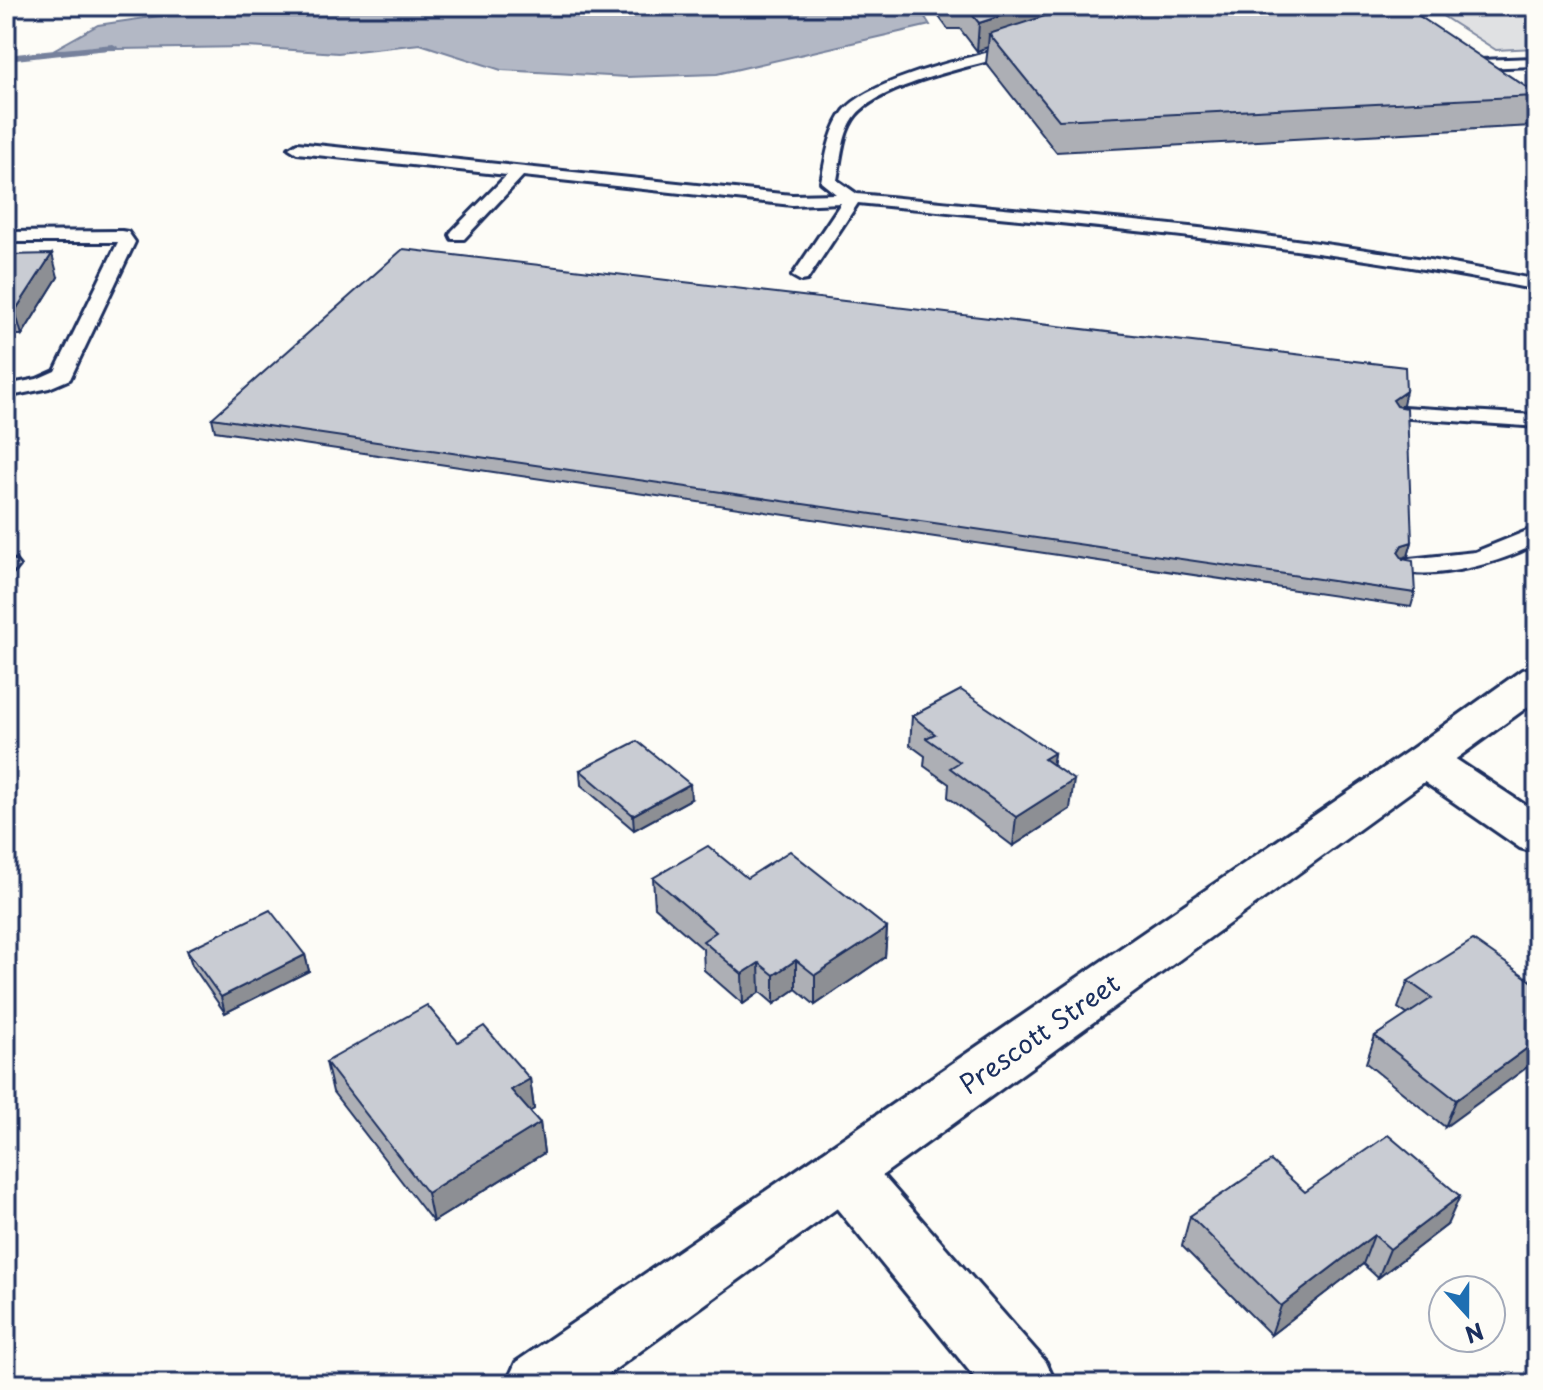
<svg xmlns="http://www.w3.org/2000/svg" width="1543" height="1390" viewBox="0 0 1543 1390" font-family="'Playpen Sans',sans-serif">
<style>
.green{fill:#e0e1e3;stroke:#7e88a0;stroke-width:2}
.water{fill:#b3b8c5;stroke:#76819c;stroke-width:2}
.lines{fill:none;stroke-linecap:round;stroke-linejoin:round}
.stream{fill:#76819c;fill-rule:evenodd}
.service-casing{stroke:#1b2f5e;stroke-width:6}
.minor-casing{stroke:#1b2f5e;stroke-width:6}
.tertiary-casing{stroke:#1b2f5e;stroke-width:6}
.service{fill:#fdfcf7;fill-rule:evenodd}
.minor{fill:#fdfcf7;fill-rule:evenodd}
.tertiary{fill:#fdfcf7;fill-rule:evenodd}
.wall{fill:#adafb5;stroke:#1b2f5e;stroke-width:2}
.shaded-wall{fill:#8d8f94;stroke:#1b2f5e;stroke-width:2}
.building{fill:#c9ccd3;stroke:#1b2f5e;stroke-width:2}
.labels{text-anchor:middle;dominant-baseline:central;stroke-width:6;stroke-linejoin:round;paint-order:stroke}
.near-street-label{font-size:26px;fill:#1b2f5e;stroke:#fdfcf7}
</style>
<rect width="100%" height="100%" fill="#fdfcf7"/>
<filter id="ink" filterUnits="userSpaceOnUse"><feTurbulence type="fractalNoise" baseFrequency=".0125" numOctaves="2"/><feDisplacementMap in="SourceGraphic" scale="16" xChannelSelector="R" yChannelSelector="G"/><feConvolveMatrix kernelMatrix="1 2 1 2 8 2 1 2 1" color-interpolation-filters="sRGB"/></filter>
<g filter="url(#ink)">
<path class="green" d="M1427,6H1537V48L1496,50Z"/>
<path class="water" d="M226,6H918L930,25L717,74L627,77L501,70L420,44L338,53L248,47L53,50L98,25Z"/>
<g class="lines">
<path class="stream" d="M113,44L118,47L117,49L6,61V55Z"/>
<g class="service-casing">
<path id="service" d="M1018,45L1023,46V52C981,64 883,83 856,115C842,132 841,160 837,180L857,194C1084,216 1314,234 1537,280V290C1314,244 1084,226 858,203L807,280L801,281L792,276L841,203L792,205L523,176L464,239H452L450,235L452,231L507,175L297,153L289,148L297,143L792,195L836,194L821,182C826,158 829,131 844,111C871,78 976,56 1018,45Z
M1537,58V66L1479,68L1472,64L1479,60Z
M122,231L128,232L135,242L70,379L49,388L6,397V385L37,379L55,371L118,242H6V232Z
M1403,407L1537,415V427L1396,417L1393,413Z
M1537,527V543C1504,562 1438,580 1401,571L1397,566L1401,561L1409,559L1475,552Z
M6,559L15,561L19,566L15,571L6,573Z"/>
</g>
<g class="minor-casing">
<path id="minor" d="M1426,746L1442,750L1537,813V853L1520,848L1410,772L1403,761L1410,750Z
M842,1146L863,1153L1046,1362L1056,1384H980L821,1189L812,1171L821,1153Z"/>
</g>
<g class="tertiary-casing">
<path id="tertiary" d="M1537,666V700L595,1384H506L516,1362L1410,750L1522,670Z"/>
</g>
<use href="#service" class="service"/>
<use href="#minor" class="minor"/>
<use href="#tertiary" class="tertiary"/>
</g>
<path class="wall" d="M931,6H1063L1062,11L1537,94V109L1532,126L1056,152L986,63L988,47L977,51L960,29H948Z
M6,255L58,277L22,335H6Z
M1403,404L1399,406L1412,542L1408,556L1402,558L1415,593L1411,607L215,431L212,418Z
M912,716L1054,753L1052,765L1070,809L1013,846L948,797L949,784L924,766L925,756L910,745Z
M580,770L691,799L634,830L581,785Z
M653,878H747L887,928L885,957L815,1005L796,989L774,1004L760,992L743,1004L704,970L703,949L655,907Z
M187,950L305,955L309,971L225,1013L192,965Z
M1408,981L1537,985L1445,1127L1366,1063L1375,1036L1408,1015L1398,1008Z
M458,1042L530,1079L534,1109L529,1111L540,1123L544,1153L433,1222L333,1092L326,1062Z
M1305,1192L1447,1225L1378,1278L1363,1264L1271,1335L1182,1246L1190,1216Z"/>
<path class="shaded-wall" d="M1032,6H1063L1061,23L989,34L988,47L977,51L979,23Z
M52,254L58,277L22,335L15,311Z
M1406,391L1403,404L1390,412L1393,400Z
M1412,542L1408,556L1399,559L1398,552L1402,545Z
M1054,753L1050,782L1044,759Z
M1074,780L1070,809L1013,846L1016,817Z
M690,784L691,799L634,830L633,815Z
M887,928L885,957L815,1005V975Z
M305,955L309,971L225,1013L221,997Z
M796,960V989L774,1004V975Z
M759,963L760,992L743,1004L742,974Z
M1537,1041V1060L1445,1127L1456,1100Z
M530,1079L534,1109L515,1120L511,1090Z
M540,1123L544,1153L433,1222L427,1193Z
M1460,1196L1447,1225L1378,1278L1390,1249Z
M1374,1235L1363,1264L1271,1335L1281,1306Z"/>
<path class="building" d="M965,6H1032L979,23Z
M1076,6H1404L1537,94V96L1059,120L989,34Z
M403,249L1405,367L1406,391L1393,400L1397,406L1407,408L1412,542L1402,545L1398,552L1403,559L1413,561L1415,593L212,418Z
M52,254L15,311H6V255Z
M961,690L1054,753L1044,759L1074,780L1016,817L950,768L960,762L926,738L935,734L912,716Z
M637,741L690,784L633,815L580,770Z
M708,846L747,878L790,851L887,928L815,975L796,960L774,975L759,963L742,974L703,941L716,932L653,878Z
M270,910L305,955L221,997L187,950Z
M1473,940L1537,985V1041L1456,1100L1375,1036L1432,998L1408,981Z
M427,1005L458,1042L484,1026L530,1079L511,1090L540,1123L427,1193L326,1062Z
M1388,1135L1460,1196L1390,1249L1374,1235L1281,1306L1190,1216L1271,1161L1305,1192Z
M6,1372L12,1384H6Z"/>
</g>
<g class="labels">
<g class="near-street-label">
<text transform="translate(1039 1033) rotate(-35)">Prescott Street</text>
</g>
</g>
<rect width="1543" height="1390" fill="none" stroke="#fdfcf7" stroke-width="32"/>
<rect x="16" y="16" width="1511" height="1358" fill="none" stroke="#1b2f5e" stroke-width="3" filter="url(#ink)"/>
<g transform="translate(1467 1314) rotate(159)"><circle r="38" fill="#fdfcf7" stroke="#a3aaba" stroke-width="2"/>
<path d="M0-6L14 30L0 20L-14 30Z" fill="#1f6fb2"/>
<text y="-12" font-size="22" font-weight="bold" text-anchor="middle" fill="#1b2f5e">N</text>
</g>
</svg>
